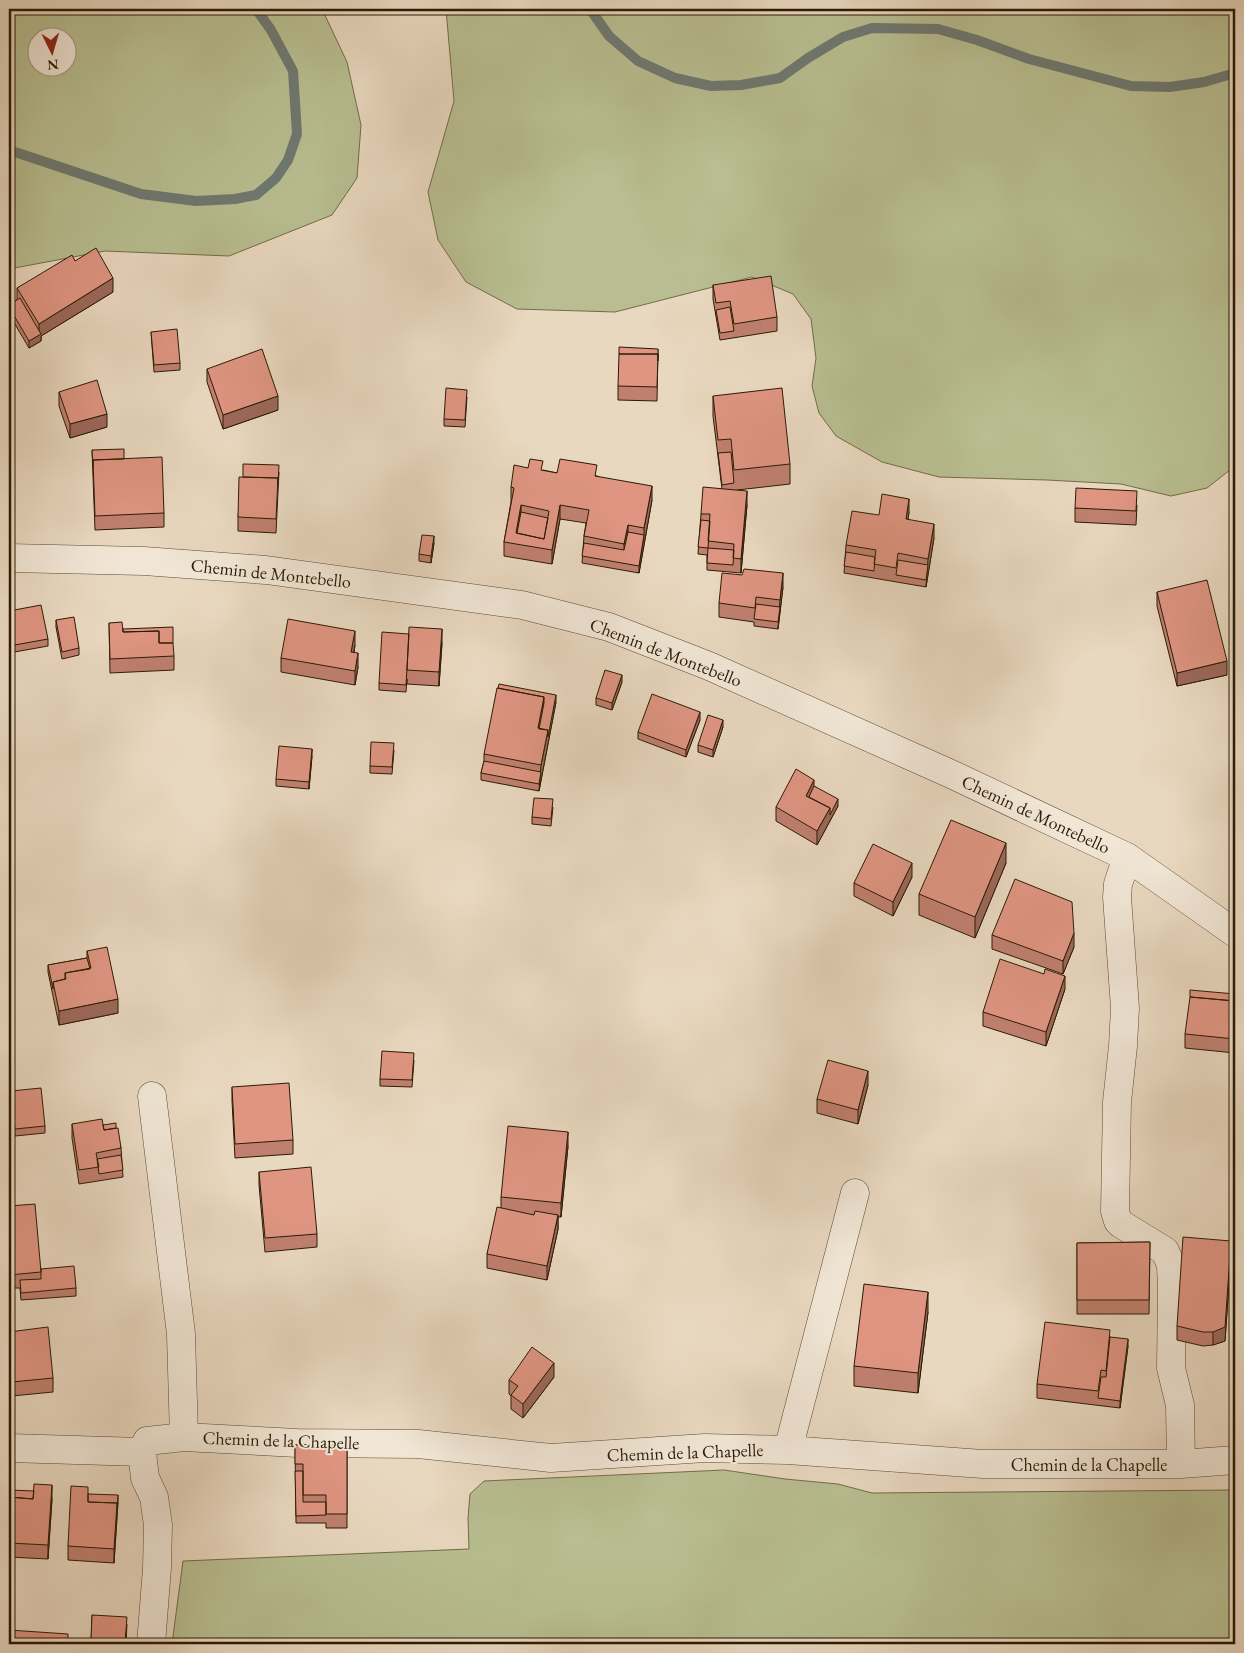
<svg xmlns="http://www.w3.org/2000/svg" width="1244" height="1653" viewBox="0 0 1244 1653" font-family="'EB Garamond',serif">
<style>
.green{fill:#b8be91;stroke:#726c4a;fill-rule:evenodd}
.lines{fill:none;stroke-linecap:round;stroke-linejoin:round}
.stream{stroke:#6f7972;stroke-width:10}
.minor-casing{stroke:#5a4a32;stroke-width:29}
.minor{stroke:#f1e6d6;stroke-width:28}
.wall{fill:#c08070;stroke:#2b1b03}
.shaded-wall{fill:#9c685b;stroke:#2b1b03}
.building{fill:#df9582;stroke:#2b1b03;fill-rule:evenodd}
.labels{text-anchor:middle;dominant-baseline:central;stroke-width:4;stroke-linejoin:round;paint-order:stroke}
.street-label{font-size:18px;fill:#2b1b03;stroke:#f1e6d6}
</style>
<rect width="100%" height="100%" fill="#e9d8c0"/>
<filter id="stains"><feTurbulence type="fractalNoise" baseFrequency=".004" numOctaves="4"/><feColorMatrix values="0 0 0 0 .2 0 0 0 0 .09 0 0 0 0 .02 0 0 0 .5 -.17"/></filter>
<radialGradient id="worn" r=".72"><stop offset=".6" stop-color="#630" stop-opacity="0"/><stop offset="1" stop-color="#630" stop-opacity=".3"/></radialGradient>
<path class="green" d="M9,9H322L347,62L361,125L357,178L332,215L229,256L105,251L9,269ZM38,38H68V68H38Z
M446,9H1235V466L1207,488L1171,496L1121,484L1047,480L939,477L882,462L836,436L819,413L812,386L816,358L811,319L793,294L752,277L615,312L517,309L466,282L438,240L428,192L454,101Z
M724,1470L785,1479L838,1484L872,1493L1235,1490V1644H172L183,1561L469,1549L468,1518L470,1494L484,1481Z"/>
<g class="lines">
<path class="stream" d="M590,9L609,36L638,61L675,78L711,86L741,85L780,78L808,58L843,37L872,28L938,29L977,40L1029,59L1131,86L1170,87L1204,82L1235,73
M9,150L141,194L196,201L235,199L256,195L276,178L288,160L297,134L293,71L271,30L256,9"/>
<g class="minor-casing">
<path id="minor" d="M9,558L144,561L266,570L522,605L609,627L709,666L951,774L1127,857L1235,933
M1127,857L1118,884L1117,897L1125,1008L1123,1046L1117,1102L1115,1211L1118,1221L1121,1224L1165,1251L1171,1265L1172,1290L1171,1368L1180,1405L1181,1464
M152,1096L181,1334L184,1437
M9,1448L142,1452
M788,1450L855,1193
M142,1452L147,1441L184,1437L297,1443L418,1444L551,1458L705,1448L788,1450L983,1464H1181L1235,1460
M142,1452L145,1478L154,1497L158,1525L157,1568L151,1644"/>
</g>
<use href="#minor" class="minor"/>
</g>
<path class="wall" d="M75,261L113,292L41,336V341L29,348L9,314V305L17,300V288Z
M713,285L777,317V331L720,340L713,299Z
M151,332L180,363V370L154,372Z
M658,349L657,401L618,400V386Z
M207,369L278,410L223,429L207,382Z
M59,392L107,427L70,438L59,406Z
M713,396L790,464V484L737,490L747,505L741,573L707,570V555L698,554L701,514L722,489L713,416Z
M467,397L465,427L444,426V419Z
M92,450L124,459L164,513V527L95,530Z
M543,470L557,473L597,476L652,500L639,573L582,563L584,536L586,523L560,519L552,564L504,556V542L511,502V487Z
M279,472L276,533L238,531V517L243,477Z
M1137,505L1136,525L1075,522V508Z
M909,512L908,520L934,538L926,587L844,573L846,545L879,515Z
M434,543L431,563L419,561V554Z
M742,575L783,587L778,629L754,626V622L719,617V603Z
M1157,592L1227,675L1177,686L1157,606Z
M9,611L48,639V646L9,653Z
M56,620L79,648V655L62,659L56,627Z
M109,623L123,629L174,656V670L110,673Z
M442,643L439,686L407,684V679L406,692L379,690V683Z
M355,645L354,653L358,667L355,685L281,672V658Z
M622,682L612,710L596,705V698Z
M556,702L539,791L481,780V773L484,761V754Z
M700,720L686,757L638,739V732Z
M723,727L713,757L698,752V745Z
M394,750L392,774L370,773V766Z
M312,756L309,789L276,786V779Z
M814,786L838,806L817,845L776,821V807Z
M553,807L551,826L532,824V817Z
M1006,863L975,938L919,915V894Z
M912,877L893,916L854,896V883Z
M992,935L1074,947L1063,974L992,949Z
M87,951L118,1013L59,1025L48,972V965L87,958Z
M1065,989L1046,1046L983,1026V1012Z
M1235,994V1053L1185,1048V1034Z
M414,1060L412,1087L380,1086V1079Z
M868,1085L858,1124L817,1113V1099Z
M232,1087L293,1140V1154L235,1158L232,1101Z
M11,1091L45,1126V1133L15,1136Z
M9,1120L13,1150V1157L9,1158Z
M72,1124L103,1125L116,1128L121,1148L123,1177L79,1184L72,1138Z
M568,1146L561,1217H558V1229L547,1280L487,1268V1254L501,1208V1197Z
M259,1172L317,1234V1247L265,1252L259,1185Z
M9,1206L41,1269L76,1288V1296L21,1300L20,1288H9Z
M1150,1242L1149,1314H1077V1243Z
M1231,1255L1225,1341L1213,1345L1203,1346L1177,1340V1326Z
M928,1312L918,1393L854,1386V1366Z
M9,1332L53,1378V1392L12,1396L9,1367Z
M1110,1337L1128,1346L1120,1408L1037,1398V1384Z
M554,1377L523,1418L511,1409V1396L509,1394V1380Z
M295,1445H347V1528H326V1523H296Z
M9,1490L52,1499L48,1559L9,1557Z
M88,1494L118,1502L114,1563L68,1560V1546Z
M92,1615L127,1624L126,1644H91Z"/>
<path class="shaded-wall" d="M113,278V292L41,336V341L29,348V341L39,335V324Z
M278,396V410L223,429V415Z
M107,414V427L70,438V424Z
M652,486V500L639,573V566L644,535V528Z
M747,491V505L741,573V559Z
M909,499V512L906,533V519Z
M521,505V519L517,540L516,533Z
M560,505V519L552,564V550Z
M934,524V538L926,587L928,559Z
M628,525V539L624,557V544Z
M434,536V543L431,563V556Z
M783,573V587L778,629L780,600Z
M442,629V643L439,686V672Z
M355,631V645L351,666V652Z
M358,653V667L355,685V671Z
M1227,661V675L1177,686V673Z
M622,675V682L612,710V703Z
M556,695V702L539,791L541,765L548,730Z
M544,697V710L539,735L538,728Z
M700,712V720L686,757V750Z
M723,720V727L713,757V750Z
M312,749V756L309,789V782Z
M814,780V793L809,804L806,796Z
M838,799V806L817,845V831L830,808Z
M1006,843V863L975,938V917Z
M912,863V877L893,916V902Z
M1074,933V947L1063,974V961Z
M1065,976V989L1046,1046V1032Z
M118,999V1013L59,1025V1011Z
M868,1071V1085L858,1124V1110Z
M568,1132V1146L561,1217V1203Z
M558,1215V1229L547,1280V1266Z
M1231,1241V1255L1225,1341L1213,1345V1332Z
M928,1292V1312L918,1393V1373Z
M1128,1339V1346L1120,1408V1401Z
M554,1363V1377L523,1418V1404Z
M52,1485V1499L48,1559V1545Z
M118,1495V1502L114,1563V1549Z"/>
<path class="building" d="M96,248L113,278L39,324L17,288L72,255L75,261Z
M771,276L777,317L734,324L730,301L716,303L713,285Z
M20,298L41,334L29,341L9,307V305Z
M730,307L734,331L720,333L716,310Z
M177,329L180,363L154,365L151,332Z
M619,347L658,349V361V354H619Z
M262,349L278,396L223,415L207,369Z
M619,354H658L657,387L618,386Z
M97,380L107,414L70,424L59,392Z
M446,388L467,390L465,420L444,419Z
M782,388L790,464L734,470L731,439L718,440L713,396Z
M124,449V459L93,460V466L92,450Z
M731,452L734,483L722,485L718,453Z
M162,457L164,513L95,516L93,460Z
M530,459L543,461L541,470L557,473L560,459L597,465L595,476L652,486L644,528L628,525L624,544L584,536L589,510L560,505L552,550L504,542L514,488L511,487L514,465L528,468ZM521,505L549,511L544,539L516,533Z
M243,464L279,465L278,485V478L243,477Z
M239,477L278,478L276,519L238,517Z
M703,487L747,491L741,559L733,558L734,544L708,541L710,514H701Z
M1076,488L1137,491L1136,511L1075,508Z
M882,494L909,499L906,519L934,524L928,559L898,553L896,568L874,564L876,550L846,545L852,511L879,515Z
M521,512L548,518L544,539L517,533Z
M701,520L710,521L708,548L698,547Z
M628,532L644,535L639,566L582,556L584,543L624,550Z
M422,535L434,536L431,556L419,554Z
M708,548L734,550L733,565L707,563Z
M846,552L875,557L874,571L844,566Z
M898,560L928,565L926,580L896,575Z
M744,569L783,573L780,600L756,597L755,608L719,603L722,573L742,575Z
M1207,580L1227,661L1177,673L1157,592Z
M756,604L780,607L778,622L754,619Z
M41,605L48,639L9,646V611Z
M74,617L79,648L62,652L56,620Z
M288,619L355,631L351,652L358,653L355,671L281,658Z
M122,622L123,632L159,631V643H173L174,656L110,659L109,623Z
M173,627V643H159V631L123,632V629Z
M409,627L442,629L439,672L407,670Z
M382,632L409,634L406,685L379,683Z
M605,670L622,675L612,703L596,698Z
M499,684L556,695L548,737V730L539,729L544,703V697L498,688Z
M497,688L544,697L538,728L548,730L541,765L484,754Z
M652,694L700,712L686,750L638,732Z
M708,715L723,720L713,750L698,745Z
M371,742L394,743L392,767L370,766Z
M279,746L312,749L309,782L276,779Z
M484,761L541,772L539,784L481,773Z
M796,769L814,780L806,796L830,808L817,831L776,807Z
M814,786L838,799L830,815V808L809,797Z
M534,798L553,799L551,819L532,817Z
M951,820L1006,843L975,917L919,894Z
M873,844L912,863L893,902L854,883Z
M1015,879L1072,902L1074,933L1063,961L992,935Z
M107,947L118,999L59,1011L53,982L66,979L65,973L91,968L87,951Z
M87,958L90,969L65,973V979L53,982V989L48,965Z
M1000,959L1044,974L1045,969L1065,976L1046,1032L983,1012Z
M1190,990L1235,994V1001L1190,997Z
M1190,997L1235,1001V1039L1185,1034Z
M382,1051L414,1053L412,1080L380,1079Z
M828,1060L868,1071L858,1110L817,1099Z
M289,1083L293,1140L235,1144L232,1087Z
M41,1088L45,1126L15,1129L11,1091Z
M102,1119L104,1130L118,1128L121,1148L96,1153L99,1167L79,1170L72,1124Z
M9,1120H10L13,1150L9,1151Z
M116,1123V1128L104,1130L103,1125Z
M508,1126L568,1132L561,1203L501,1197Z
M121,1155L123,1170L99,1174L97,1159Z
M311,1167L317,1234L265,1238L259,1172Z
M35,1204L41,1272L9,1275V1206Z
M497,1207L534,1215L535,1211L558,1215L547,1266L487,1254Z
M1183,1237L1231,1241L1225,1327L1213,1332H1203L1177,1326Z
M1150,1242L1149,1300H1077V1243Z
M74,1266L76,1288L21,1293L20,1280L41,1279V1269Z
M864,1284L928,1292L918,1373L854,1366Z
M1045,1322L1110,1330L1106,1371L1101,1370L1098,1391L1037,1384Z
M48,1327L53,1378L12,1382L9,1353V1332Z
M1110,1337L1128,1339L1120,1401L1098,1398L1101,1377H1106Z
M532,1347L554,1363L523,1404L511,1395L518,1386L509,1380Z
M295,1445H347V1514H326V1495H303V1464H295Z
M295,1471H303V1502H326V1515L296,1516Z
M34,1484L52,1485L48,1545L9,1543V1497L33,1499Z
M71,1486L88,1487V1502L117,1503L114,1549L68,1546Z
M9,1490L34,1491L33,1499L9,1497Z
M88,1494L118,1495L117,1510V1503L88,1502Z
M92,1615L127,1617L125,1642L91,1640Z
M9,1630L68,1634V1644H9Z"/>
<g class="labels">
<g class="street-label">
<text transform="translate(271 573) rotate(6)">Chemin de Montebello</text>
<text transform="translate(666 652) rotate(21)">Chemin de Montebello</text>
<text transform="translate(1036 814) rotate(25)">Chemin de Montebello</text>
<text transform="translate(281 1440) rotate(2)">Chemin de la Chapelle</text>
<text transform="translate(685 1452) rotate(-2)">Chemin de la Chapelle</text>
<text x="1089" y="1464">Chemin de la Chapelle</text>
</g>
</g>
<rect width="1244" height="1653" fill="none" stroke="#e9d8c0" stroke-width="30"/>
<rect x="10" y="10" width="1224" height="1633" fill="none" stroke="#2b1b03" stroke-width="2.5"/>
<rect x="15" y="15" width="1214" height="1623" fill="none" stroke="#2b1b03"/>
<g transform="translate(52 52) rotate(175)"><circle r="24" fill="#f1e6d6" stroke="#a29582"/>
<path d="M0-4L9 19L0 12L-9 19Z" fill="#8f2418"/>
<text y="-8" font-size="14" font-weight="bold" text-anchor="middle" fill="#2b1b03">N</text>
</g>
<rect width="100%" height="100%" filter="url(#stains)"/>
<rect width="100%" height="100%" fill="url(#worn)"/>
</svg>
